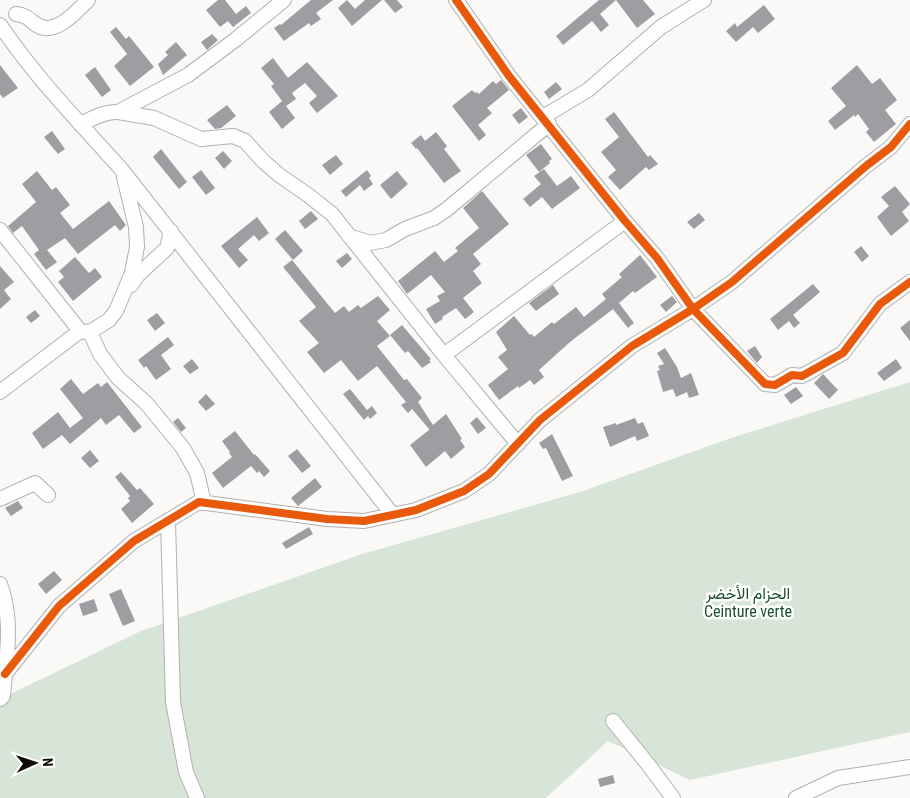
<svg xmlns="http://www.w3.org/2000/svg" width="910" height="798" viewBox="0 0 910 798" font-family="'Roboto Condensed',Vazirmatn,sans-serif">
<style>
.green{fill:#d7e5d8}
.building{fill:#9f9da2}
.lines{fill:none;stroke-linecap:round;stroke-linejoin:round}
.minor-casing{stroke:#b4b0ab;stroke-width:16}
.minor{stroke:#fefefe;stroke-width:14}
.cycleway-casing{stroke:#fff;stroke-width:11}
.cycleway{stroke:#e8590c;stroke-width:8}
.labels{text-anchor:middle;dominant-baseline:central;stroke-width:5;stroke-linejoin:round;paint-order:stroke}
.park-label{font-size:16px;fill:#1c502c;stroke:#fff}
</style>
<rect width="100%" height="100%" fill="#fbf9f7"/>
<path class="green" d="M910,382V732L690,780L608,741L546,798H0V699L141,631L362,554L580,492L731,438Z"/>
<path class="building" d="M218,0H225L236,14L246,6L251,13L233,27L228,21L220,27L206,10Z
M311,0H333L316,13L321,19L311,26L309,23L284,41L274,28L280,24L281,25Z
M347,0L355,9L365,0H382L352,26L338,8Z
M384,0H397L403,7L395,13Z
M599,0H643L655,14L637,28L616,0L600,14L609,25L601,32L592,21L563,45L556,36Z
M764,5L775,19L758,33L753,27L736,42L726,31L735,23L737,27Z
M116,27L126,39L129,36L154,67L130,86L114,66L127,54L110,32Z
M212,34L218,40L207,50L201,42Z
M176,42L187,55L163,75L158,64L168,55L165,52Z
M273,58L288,78L307,62L338,96L317,113L309,103L317,96L305,83L292,93L296,99L286,106L295,118L282,129L269,112L282,101L271,86L274,84L261,68Z
M0,65L18,88L3,98L0,94Z
M857,65L872,84L880,78L897,100L885,110L896,124L874,142L866,132L869,129L858,114L855,117L854,115L835,130L828,121L846,106L831,88Z
M95,67L111,90L102,97L85,75Z
M501,80L509,90L487,108L492,113L478,125L486,135L479,141L452,106L472,90L475,93L477,92L479,94L493,81L496,84Z
M556,82L562,89L549,99L544,92Z
M227,105L236,116L221,128L215,129L207,120Z
M521,108L528,117L519,124L512,115Z
M614,112L648,157L650,155L658,164L649,170L646,167L620,190L608,177L616,170L601,152L619,137L605,119Z
M52,131L65,149L58,154L44,137Z
M436,132L447,146L444,149L461,171L444,183L417,148L416,149L411,143L421,135L425,141Z
M541,144L552,159L549,161L550,163L539,172L526,155Z
M161,149L187,182L179,189L153,157Z
M223,151L232,161L224,169L215,158Z
M336,155L343,164L330,175L322,165Z
M544,169L557,186L571,176L580,188L552,209L542,197L530,207L523,199L541,184L534,176Z
M201,170L215,188L206,195L192,177Z
M367,170L371,176L369,178L373,184L364,191L360,185L346,197L341,191Z
M37,171L52,190L56,187L70,205L60,213L73,229L109,201L126,225L120,231L115,225L78,254L65,238L47,250L57,262L46,270L34,254L39,250L22,226L13,233L8,226L36,202L22,184Z
M397,171L408,184L391,199L380,185Z
M895,186L910,204L902,212L909,221L891,236L877,217L889,206L881,197Z
M482,191L509,224L473,254L481,264L473,271L482,283L463,298L474,312L465,319L456,308L442,317L443,319L435,324L426,309L440,301L437,296L445,292L431,275L407,294L398,281L435,251L444,262L458,251L455,248L479,228L463,208Z
M311,211L318,219L305,229L299,221Z
M699,213L705,220L694,229L687,222Z
M257,217L269,233L259,241L254,235L238,249L248,260L239,268L221,246Z
M285,230L303,251L293,260L275,239Z
M861,246L869,256L862,262L854,252Z
M347,253L352,259L342,268L336,261Z
M640,255L657,277L635,293L633,291L619,303L634,323L628,328L613,309L570,342L539,370L544,377L534,385L530,380L519,388L518,386L499,400L488,385L508,369L498,357L507,350L496,332L514,316L530,335L532,334L534,337L552,322L554,324L576,307L584,317L606,299L602,294L622,277L619,274Z
M75,257L89,273L95,268L102,277L73,301L58,282L64,277L59,271Z
M292,260L335,313L344,306L349,312L358,305L361,308L378,296L390,310L377,321L390,336L377,346L404,380L407,379L422,398L418,402L433,425L446,414L462,439L460,440L465,447L451,459L445,451L426,467L410,445L429,430V429L412,409L408,413L401,405L406,402L377,366L358,381L341,360L324,373L307,352L319,343L299,321L316,307L283,267Z
M0,266L14,282L4,290L11,299L0,309Z
M813,284L820,292L793,315L800,323L794,328L789,321L778,330L770,319Z
M553,285L559,294L536,311L529,303Z
M672,296L677,302L666,312L660,305Z
M35,310L40,316L31,323L26,317Z
M157,313L165,323L155,331L147,320Z
M910,320V341L900,328Z
M402,325L431,359L429,360L431,362L422,368L408,351L405,353L390,335Z
M168,337L174,345L161,355L171,369L156,380L146,366L144,368L138,360Z
M755,346L762,357L757,363L747,351Z
M665,348L677,367L681,378L691,373L699,395L689,398L687,392L676,397L673,389L663,392L657,371L660,370L658,366L664,364L657,353Z
M192,359L199,368L190,374L183,366Z
M896,359L902,368L884,381L877,373Z
M823,374L838,390L829,399L814,383Z
M71,379L83,394L98,383L101,387L107,382L142,427L134,433L119,415L106,425L101,418L70,444L62,435L43,449L32,433L42,425L58,412L70,428L83,418L60,389Z
M796,387L803,396L791,404L784,395Z
M350,389L367,410L372,406L377,413L370,419L368,416L364,420L343,394Z
M206,394L215,404L206,411L198,402Z
M477,417L486,428L478,434L470,423Z
M178,418L186,428L181,432L173,422Z
M635,418L638,424L643,422L649,436L637,441L635,436L610,447L603,427L616,423V425Z
M235,431L254,455L255,454L270,471L264,477L259,471L257,473L251,466L223,488L212,473L232,457L229,453L230,452L222,441Z
M552,434L573,476L562,481L546,448L543,449L539,443Z
M297,449L311,466L302,473L288,456Z
M90,450L99,461L90,468L81,458Z
M121,472L137,490L140,488L154,504L132,523L121,509L130,501L128,498L130,496L115,477Z
M315,478L322,487L298,506L291,498Z
M18,501L23,508L11,516L5,508Z
M309,527L313,534L286,549L282,543Z
M54,571L62,580L46,594L38,584Z
M121,589L135,621L123,626L109,594Z
M94,599L98,611L83,616L79,604Z
M613,775L615,783L600,787L598,779Z"/>
<g class="lines">
<g class="minor-casing">
<path id="minor" d="M456,0L509,76L625,221L657,258L693,309L732,282L866,166L891,147L910,124
M16,14C25,15 28,18 34,23C53,39 75,13 88,0
M0,25C35,77 80,123 122,170L392,514
M118,112L154,118L201,139L233,136L245,141L263,161L279,175L308,195L332,214L444,355L518,444
M543,117L588,90L661,27L704,0
M80,124C92,119 105,111 118,112L188,75L235,40L284,0
M0,230L80,331L90,332L109,320L116,311L132,273L137,247L136,227L124,177
M349,236L370,243L386,240L405,229L434,218L446,210L549,124
M131,285L138,275L167,248L171,231
M90,332L100,354L118,378L146,403L183,448L197,473L204,503
M444,355L625,221
M0,392L80,331
M0,499L35,483L48,495
M168,521L173,702L186,772L197,798
M0,584C14,621 6,659 3,696L0,699
M5,674L59,606L134,541L199,502L327,519L364,521L416,510L464,491L489,474L540,420L632,346L693,309L765,384L775,385L792,375L802,376L843,353L880,304L910,282
M613,721L650,767L673,798
M796,798L838,778L910,767"/>
</g>
<use href="#minor" class="minor"/>
<g class="cycleway-casing">
<path id="cycleway" d="M456,0L509,76L625,221L657,258L693,309L732,282L866,166L891,147L910,124
M5,674L59,606L134,541L199,502L327,519L364,521L416,510L464,491L489,474L540,420L632,346L693,309L765,384L775,385L792,375L802,376L843,353L880,304L910,282"/>
</g>
<use href="#cycleway" class="cycleway"/>
</g>
<g class="labels">
<g class="park-label">
<text x="748" y="593">الحزام الأخضر<tspan x="748" dy="18">Ceinture verte</tspan></text>
</g>
</g>
<g transform="translate(35 763) rotate(87)" stroke="#ffffff" stroke-width="4" paint-order="stroke">
<path d="M0-4L9 19L0 12L-9 19Z" fill="#110d05"/>
<text y="-8" font-size="14" font-weight="bold" text-anchor="middle" fill="#110d05">N</text>
</g>
</svg>
